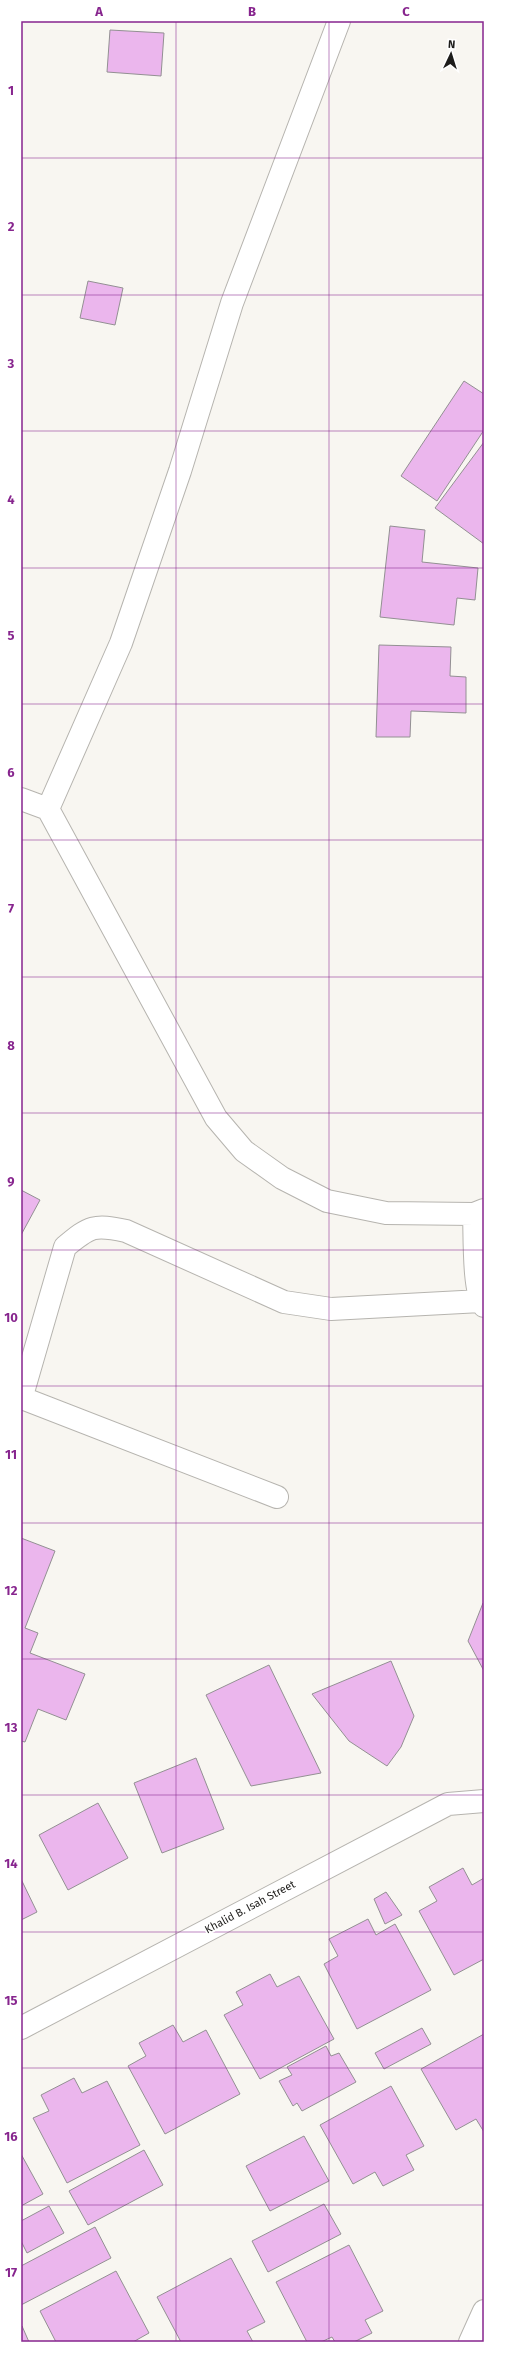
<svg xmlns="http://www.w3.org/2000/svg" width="505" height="2363" viewBox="0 0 505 2363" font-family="'Fira Sans',sans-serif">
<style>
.building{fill:#ebb6ed;stroke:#939093}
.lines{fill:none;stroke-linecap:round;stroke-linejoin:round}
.minor-casing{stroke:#b6b4af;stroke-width:24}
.minor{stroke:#fff;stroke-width:22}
.grid{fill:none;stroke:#87258e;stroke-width:1;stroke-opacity:0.55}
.labels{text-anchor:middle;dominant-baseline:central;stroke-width:3.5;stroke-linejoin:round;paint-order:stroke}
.street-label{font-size:11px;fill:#1d1c1a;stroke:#fff}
.neatline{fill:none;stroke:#87258e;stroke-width:1.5}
.grid-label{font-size:13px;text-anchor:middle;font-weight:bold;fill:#87258e}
</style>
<rect width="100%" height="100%" fill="#f8f6f1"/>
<path class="building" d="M110,30L164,33L161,76L107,72Z
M88,281L123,288L115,325L80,318Z
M464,381L484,394V430L437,501L401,476Z
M484,442V544L435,508Z
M390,526L425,530L422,562L478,568L475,600L457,598L454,625L380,617Z
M379,645L451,647L450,676L466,677V713L411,711L410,737H376Z
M21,1190L40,1200L21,1235Z
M21,1538L55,1551L25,1628L38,1633L30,1653L85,1674L66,1720L38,1709L25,1742L21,1741Z
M483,1603H484V1671L468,1641Z
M391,1661L414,1716L401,1747L387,1766L349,1741L312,1694Z
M269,1665L321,1773L251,1786L206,1695Z
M196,1758L224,1829L162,1853L134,1783Z
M98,1803L128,1858L68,1890L39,1835Z
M463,1868L472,1885L484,1878V1959L454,1975L419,1911L437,1901L429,1887Z
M21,1879L37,1912L21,1920Z
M386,1892L402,1915L385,1924L374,1899Z
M368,1919L376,1935L395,1924L431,1990L357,2029L324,1964L338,1956L329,1939Z
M270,1974L277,1987L299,1976L334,2039L260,2079L224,2015L243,2005L236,1992Z
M173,2025L183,2042L206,2030L240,2094L165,2134L128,2066L146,2056L139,2043Z
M422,2028L431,2044L384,2069L375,2053Z
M484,2034V2132L476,2119L456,2130L421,2069Z
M326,2046L331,2056L339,2053L356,2082L302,2111L297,2103L293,2106L279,2081L292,2075L287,2067Z
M74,2078L82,2093L107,2081L140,2145L67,2183L33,2118L49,2111L41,2095Z
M391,2086L424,2146L406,2155L414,2170L383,2186L375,2172L353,2184L320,2125Z
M304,2136L329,2181L270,2211L246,2166Z
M144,2150L163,2185L88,2225L69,2191Z
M21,2154L43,2194L21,2206Z
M324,2204L341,2234L268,2272L252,2241Z
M49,2206L64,2233L27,2253L21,2241V2221Z
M95,2227L111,2258L21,2305V2266Z
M349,2245L383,2311L365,2320L372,2333L354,2342H335L332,2337L321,2342H307L276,2282Z
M231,2258L265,2322L247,2331L253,2342H181L157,2297Z
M116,2271L149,2333L133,2342H56L40,2311Z
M22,2326L29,2342H21Z"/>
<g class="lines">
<g class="minor-casing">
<path id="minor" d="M21,799L48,809L216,1118L244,1151L282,1178L327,1201L386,1213L474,1214L484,1210
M48,809L121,643L180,471L232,303L339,21
M474,1214C475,1235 473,1291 484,1306
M22,1398L277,1497
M21,1399L65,1247C90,1226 94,1224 126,1231L284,1302L331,1309L481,1301
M21,2028L448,1804L484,1801
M470,2342L484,2311"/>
</g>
<use href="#minor" class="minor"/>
</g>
<path class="grid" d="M176,21V2342M329,21V2342M21,158H484M21,295H484M21,431H484M21,568H484M21,704H484M21,840H484M21,977H484M21,1113H484M21,1250H484M21,1386H484M21,1523H484M21,1659H484M21,1795H484M21,1932H484M21,2068H484M21,2205H484"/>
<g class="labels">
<g class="street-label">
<text transform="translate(250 1907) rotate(-28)">Khalid B. Isah Street</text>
</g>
</g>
<rect width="505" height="2363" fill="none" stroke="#ffffff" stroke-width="44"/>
<g transform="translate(451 54) rotate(4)" stroke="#ffffff" stroke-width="3" paint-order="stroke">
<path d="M0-3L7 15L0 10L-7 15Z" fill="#1d1c1a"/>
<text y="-6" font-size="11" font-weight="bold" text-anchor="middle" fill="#1d1c1a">N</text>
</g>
<rect x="22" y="22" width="461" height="2319" class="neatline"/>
<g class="grid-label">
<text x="99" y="16">A</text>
<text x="252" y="16">B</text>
<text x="406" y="16">C</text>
<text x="11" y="95">1</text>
<text x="11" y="231">2</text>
<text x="11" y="368">3</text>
<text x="11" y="504">4</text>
<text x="11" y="640">5</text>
<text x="11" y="777">6</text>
<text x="11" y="913">7</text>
<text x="11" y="1050">8</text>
<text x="11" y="1186">9</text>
<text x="11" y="1322">10</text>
<text x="11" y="1459">11</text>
<text x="11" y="1595">12</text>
<text x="11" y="1732">13</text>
<text x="11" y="1868">14</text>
<text x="11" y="2005">15</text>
<text x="11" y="2141">16</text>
<text x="11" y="2277">17</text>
</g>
</svg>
